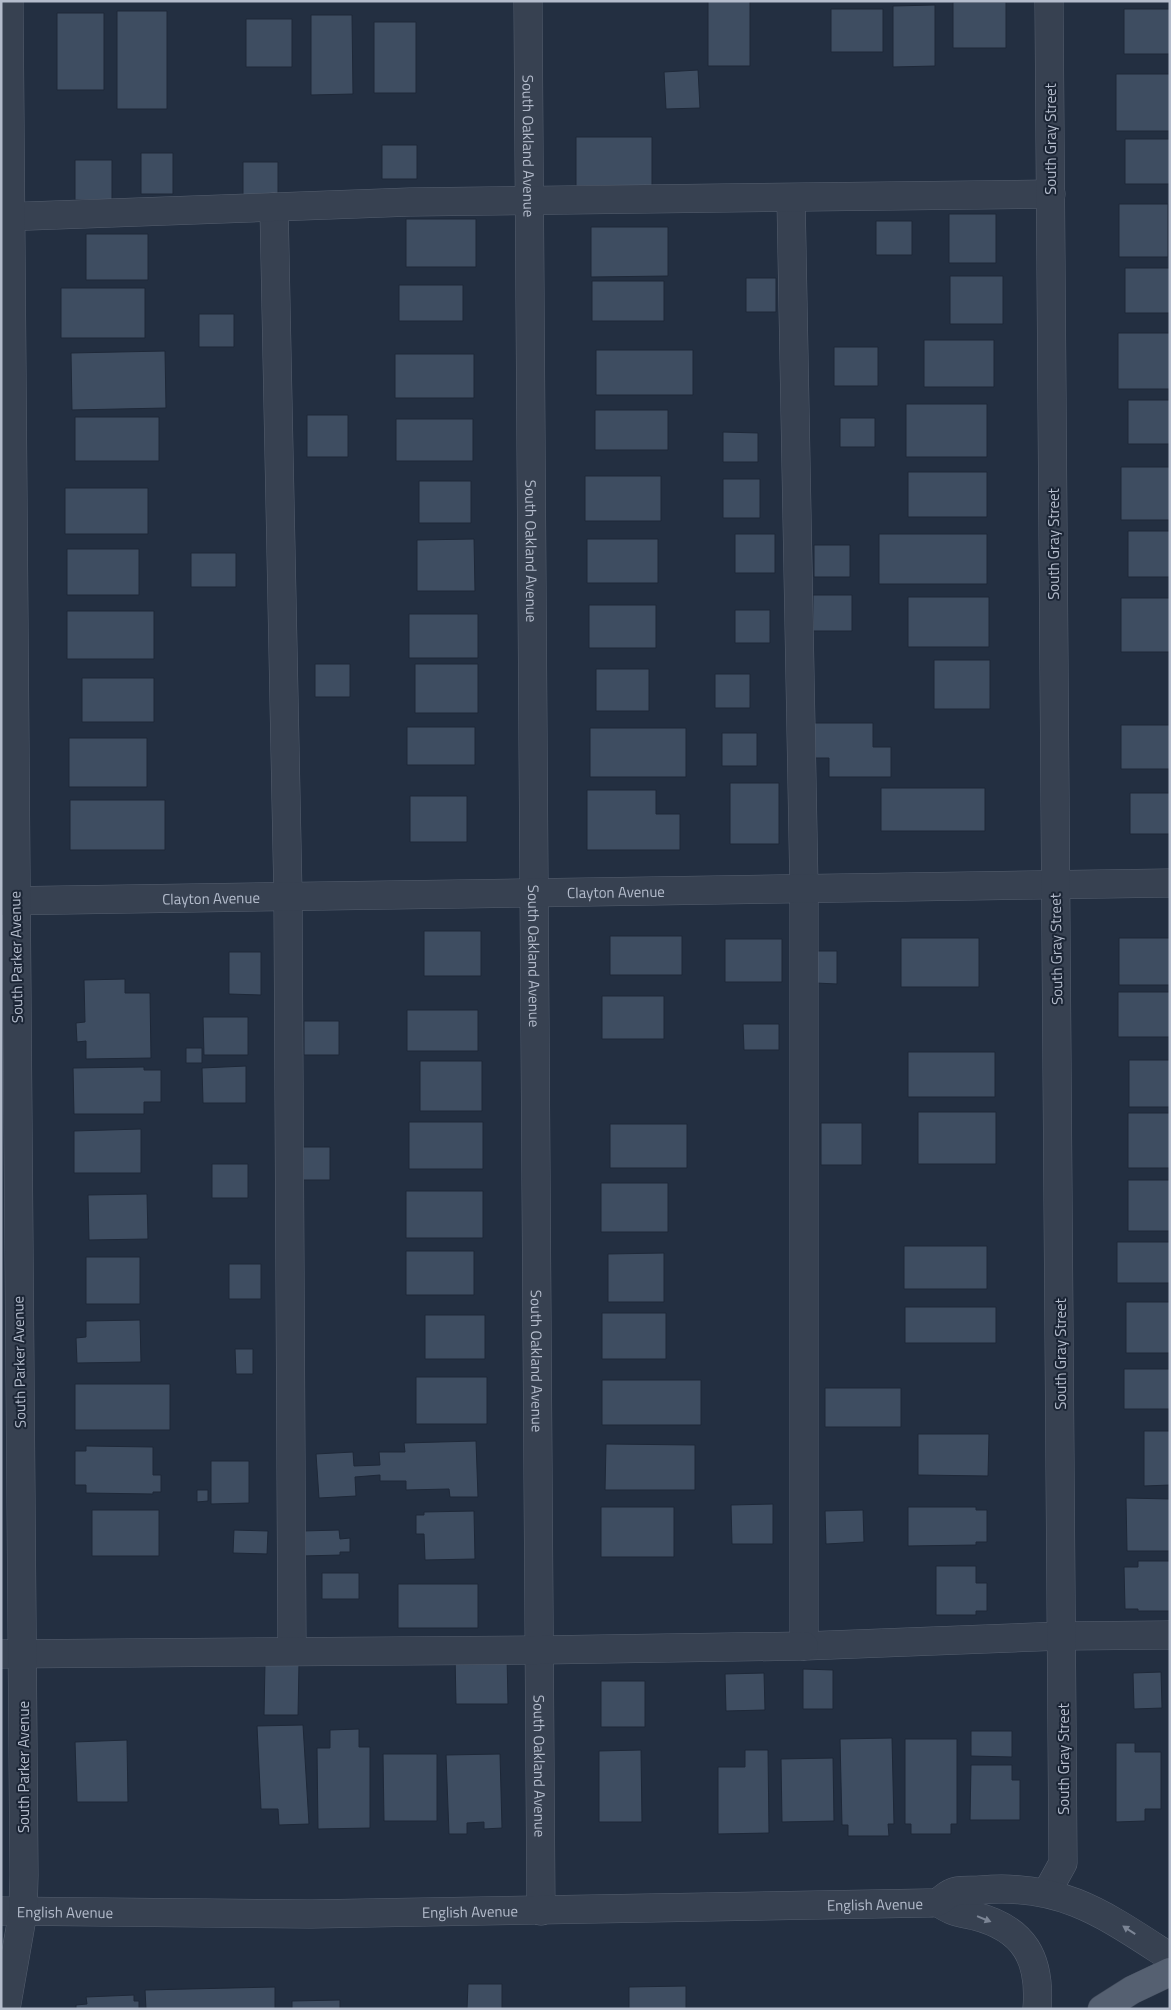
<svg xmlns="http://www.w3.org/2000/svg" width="1171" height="2010" viewBox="0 0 1171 2010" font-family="'Titillium Web',sans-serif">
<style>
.building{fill:#3e4d61;stroke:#1e2838}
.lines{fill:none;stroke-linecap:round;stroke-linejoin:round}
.minor-casing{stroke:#555f6f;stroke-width:29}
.major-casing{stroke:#414a5a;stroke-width:29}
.minor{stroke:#374151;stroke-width:28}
.major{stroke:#556071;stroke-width:28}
.oneway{fill:#7c8595}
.labels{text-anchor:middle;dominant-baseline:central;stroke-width:4;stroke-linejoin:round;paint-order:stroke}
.street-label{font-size:15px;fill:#b4bccc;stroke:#1c2636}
</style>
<rect width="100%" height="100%" fill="#232f41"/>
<path class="building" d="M708,1H750V66H708Z
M953,2H1006V48H953Z
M935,5V66L893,67V6Z
M831,9H883V52H831Z
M1124,9H1170V54H1124Z
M117,11H167V109H117Z
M57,13H104V90H57Z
M311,15H352L353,94L311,95Z
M246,19H292V67H246Z
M374,22H416V93H374Z
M698,70L700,108L666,109L664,72Z
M1116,74H1170V131H1116Z
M576,137H652V186H576Z
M1125,139H1170V184H1125Z
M382,145H417V179H382Z
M141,153H173V194H141Z
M75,160H112V200H75Z
M243,162H278V196H243Z
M1119,204H1168V257H1119Z
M949,214H996V263H949Z
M406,219H476V267H406Z
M876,221H912V255H876Z
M591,227H668V276L591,277Z
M86,234H148V280H86Z
M1125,268H1170V313H1125Z
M950,276H1003V324H950Z
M746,278H776V312H746Z
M592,281H664V321H592Z
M399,285H463V321H399Z
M61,288H145V338H61Z
M199,314H234V347H199Z
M1118,333H1170V389H1118Z
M924,340H994V387H924Z
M834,347H878V386H834Z
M596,350H693V395H596Z
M165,351L166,408L72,410L71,353Z
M395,354H474V398H395Z
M1128,400H1170V444H1128Z
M906,404H987V457H906Z
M595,410H668V450H595Z
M307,415H348V457H307Z
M75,417H159V461H75Z
M840,418H875V447H840Z
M396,419H473V461H396Z
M723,432L758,433V462H723Z
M1121,467H1170V520H1121Z
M908,472H987V517H908Z
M585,476H661V521H585Z
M723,479H760V518H723Z
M419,481H471V523H419Z
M65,488H148V534H65Z
M1128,531H1170V577H1128Z
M735,534H775V573H735Z
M879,534H987V584H879Z
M474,539L475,591H417V540Z
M587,539H658V583H587Z
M814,545H850V577H814Z
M67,549H139V595H67Z
M191,553H236V587H191Z
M813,595H852V631H813Z
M908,597H989V647H908Z
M1121,598H1170V652H1121Z
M589,605H656V648H589Z
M735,610H770V643H735Z
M67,611H154V659H67Z
M409,614H478V658H409Z
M934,660H990V709H934Z
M315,664H350V697H315Z
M415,664H478V713H415Z
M596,669H649V711H596Z
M715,674H750V708H715Z
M82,678H154V722H82Z
M807,723H873V747H891V777H829V758H807Z
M1121,725H1170V769H1121Z
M407,727H475V765H407Z
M590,728H686V777H590Z
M722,733H757V766H722Z
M69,738H147V787H69Z
M730,783H779V844H730Z
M881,788H985V831H881Z
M587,790H656V814H680V850H587Z
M1130,793H1170V834H1130Z
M410,796H467V842H410Z
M70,800H165V850H70Z
M424,931H481V976H424Z
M610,936H682V975H610Z
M901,938H979V987H901Z
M1119,938H1170V985H1119Z
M725,939H782V982H725Z
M816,951H837V984L816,983Z
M229,952H261V995L229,994Z
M125,979V993H150L151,1058L86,1059V1041L77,1042L76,1023L85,1022L84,980Z
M1118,992H1170V1037H1118Z
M602,996H664V1039H602Z
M407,1010H478V1051H407Z
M203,1017H248V1055H204Z
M304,1021H339V1055H304Z
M743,1024H779V1050H744Z
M186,1048H202V1063H186Z
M908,1052H995V1097H908Z
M1129,1060H1170V1107H1129Z
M420,1061H482V1111H420Z
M246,1066V1103H203L202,1068Z
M144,1067V1070H161V1102H144V1114H74L73,1068Z
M918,1112H996V1164H918Z
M1128,1113H1170V1168H1128Z
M409,1122H483V1169H409Z
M821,1123H862V1165H821Z
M610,1124H687V1168H610Z
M141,1129V1173H74V1131Z
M295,1147H330V1180H295Z
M212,1164H248V1198H212Z
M1128,1180H1170V1231H1128Z
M601,1183H668V1232H601Z
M406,1191H483V1238H406Z
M147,1194L148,1239L89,1240L88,1195Z
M1117,1242H1170V1283H1117Z
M904,1246H987V1289H904Z
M406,1251H474V1295H406Z
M664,1253V1302H608V1254Z
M86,1257H140V1304H86Z
M229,1264H261V1299H229Z
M1126,1302H1170V1353H1126Z
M905,1307H996V1343H905Z
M602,1313H666V1359H602Z
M425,1315H485V1359H425Z
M140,1320L141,1362L77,1363L76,1338L86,1337V1321Z
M235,1349H253V1374H236Z
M1124,1369H1170V1409H1124Z
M416,1377H487V1424H416Z
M602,1380H701V1425H602Z
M75,1384H170V1430H75Z
M825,1388H901V1427H825Z
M1144,1431H1170V1485L1144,1486Z
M918,1434H989L988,1476L918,1475Z
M476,1441L478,1497H450L449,1489L406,1490V1481H380V1475L355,1477L356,1496L319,1498L316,1454L353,1452L354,1466L380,1465L379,1452H405L404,1443Z
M606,1444L695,1445V1490H605Z
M86,1446L153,1447V1475H161V1492H153V1494L86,1493V1485H75V1451H86Z
M211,1461H249V1503L211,1504Z
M197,1490H208V1501L197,1502Z
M1126,1498L1170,1499V1551H1127Z
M773,1504V1544H732L731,1505Z
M601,1507H674V1557H601Z
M908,1507H976V1510H987V1542H976V1545L908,1546Z
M92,1510H159V1556H92Z
M863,1510L864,1542L826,1544L825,1511Z
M474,1511L475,1559L425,1560L424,1534H416V1515H424V1512Z
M234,1530L268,1531L267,1554L233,1553Z
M339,1530L340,1539L350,1538V1552H340V1555L303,1556V1531Z
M1138,1561H1170V1611H1138V1609H1125L1124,1567H1138Z
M936,1566H976V1583H987V1611H976V1615H936Z
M322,1573H359V1599H322Z
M398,1584H478V1628H398Z
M455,1655H507L508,1704H456Z
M265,1663H299L298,1715H264Z
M803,1669L833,1670V1709H803Z
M1161,1672L1162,1708L1134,1709L1133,1673Z
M764,1673L765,1710L726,1711L725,1674Z
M601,1681H645V1727H601Z
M303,1725L309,1824L279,1825L278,1809H261L257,1726Z
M359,1729V1747H370V1828L318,1829L317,1748H330V1730Z
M971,1731H1012V1757L971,1756Z
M892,1738L894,1824H888L889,1836H848V1825H842L840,1739Z
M905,1739H957V1824H951V1834H911V1824H905Z
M127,1740L128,1802H77L75,1742Z
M1116,1743H1135V1752H1161V1809H1145V1821L1116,1822Z
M641,1750L642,1822H599V1751Z
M745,1750H768L769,1833L718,1834V1767H745Z
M383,1754H437V1821H384Z
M500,1754L502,1828L484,1829V1822L467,1823V1834H449L446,1755Z
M833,1758L834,1821L782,1822L781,1759Z
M971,1765H1012V1780H1020V1820H970Z
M468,1984H502V2009H467Z
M686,1986V2009H629V1987Z
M275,1987V2009H146L145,1990Z
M134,1995V2001H139V2009H76V2005L87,2004L86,1997Z
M340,2000V2009H292V2001Z"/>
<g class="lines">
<g class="minor-casing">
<g id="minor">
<path id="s1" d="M528,1L541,1911"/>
<path d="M791,198L804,888V1646L1062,1636L1170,1635"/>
<path d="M274,207L288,896L292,1651"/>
<path d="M1,217L410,202L1051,194"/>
<path id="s2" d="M1,901L1170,883"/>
<path d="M1,1654L540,1650L804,1646"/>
<path d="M1047,1892L1063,1863L1049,1"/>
<path d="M939,1903C954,1913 958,1912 975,1916C1025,1929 1041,1959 1037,2009"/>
<path id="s3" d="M1,1911L311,1914L928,1903C943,1903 939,1899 951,1893C958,1889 972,1891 981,1890C1062,1883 1105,1915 1170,1957"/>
<path d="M6,2009L23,1912L24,1875L9,1"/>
</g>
</g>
<g class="major-casing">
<path id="major" d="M1102,2009L1132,1990L1170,1972"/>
</g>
<use href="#minor" class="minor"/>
<use href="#major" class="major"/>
</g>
<defs><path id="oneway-solid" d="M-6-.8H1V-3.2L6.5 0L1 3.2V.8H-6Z" transform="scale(1.25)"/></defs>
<g class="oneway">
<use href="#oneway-solid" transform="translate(984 1919) rotate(22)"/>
<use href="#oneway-solid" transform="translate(1129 1930) rotate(-147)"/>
</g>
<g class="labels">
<g class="street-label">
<text transform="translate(1050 139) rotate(-90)">South Gray Street</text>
<text stroke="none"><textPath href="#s1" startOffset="145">South Oakland Avenue</textPath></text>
<text transform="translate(1053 544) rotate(-90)">South Gray Street</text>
<text stroke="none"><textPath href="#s1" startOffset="550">South Oakland Avenue</textPath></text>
<text stroke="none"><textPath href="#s2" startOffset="615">Clayton Avenue</textPath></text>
<text stroke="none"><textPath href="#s2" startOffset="210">Clayton Avenue</textPath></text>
<text transform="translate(1056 949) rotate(-91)">South Gray Street</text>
<text stroke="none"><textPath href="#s1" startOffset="955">South Oakland Avenue</textPath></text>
<text transform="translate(16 957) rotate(-91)">South Parker Avenue</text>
<text transform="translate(1060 1354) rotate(-90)">South Gray Street</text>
<text stroke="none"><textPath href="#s1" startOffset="1360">South Oakland Avenue</textPath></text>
<text transform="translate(19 1362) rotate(-91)">South Parker Avenue</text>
<text transform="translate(1063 1759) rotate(-90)">South Gray Street</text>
<text stroke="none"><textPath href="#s1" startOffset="1765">South Oakland Avenue</textPath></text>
<text transform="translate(23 1767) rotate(-90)">South Parker Avenue</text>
<text stroke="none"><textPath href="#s3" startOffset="874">English Avenue</textPath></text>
<text stroke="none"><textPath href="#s3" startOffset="64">English Avenue</textPath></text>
<text stroke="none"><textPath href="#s3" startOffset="469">English Avenue</textPath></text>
</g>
</g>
<rect width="1171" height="2010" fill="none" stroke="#b4bccc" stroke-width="5"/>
</svg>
